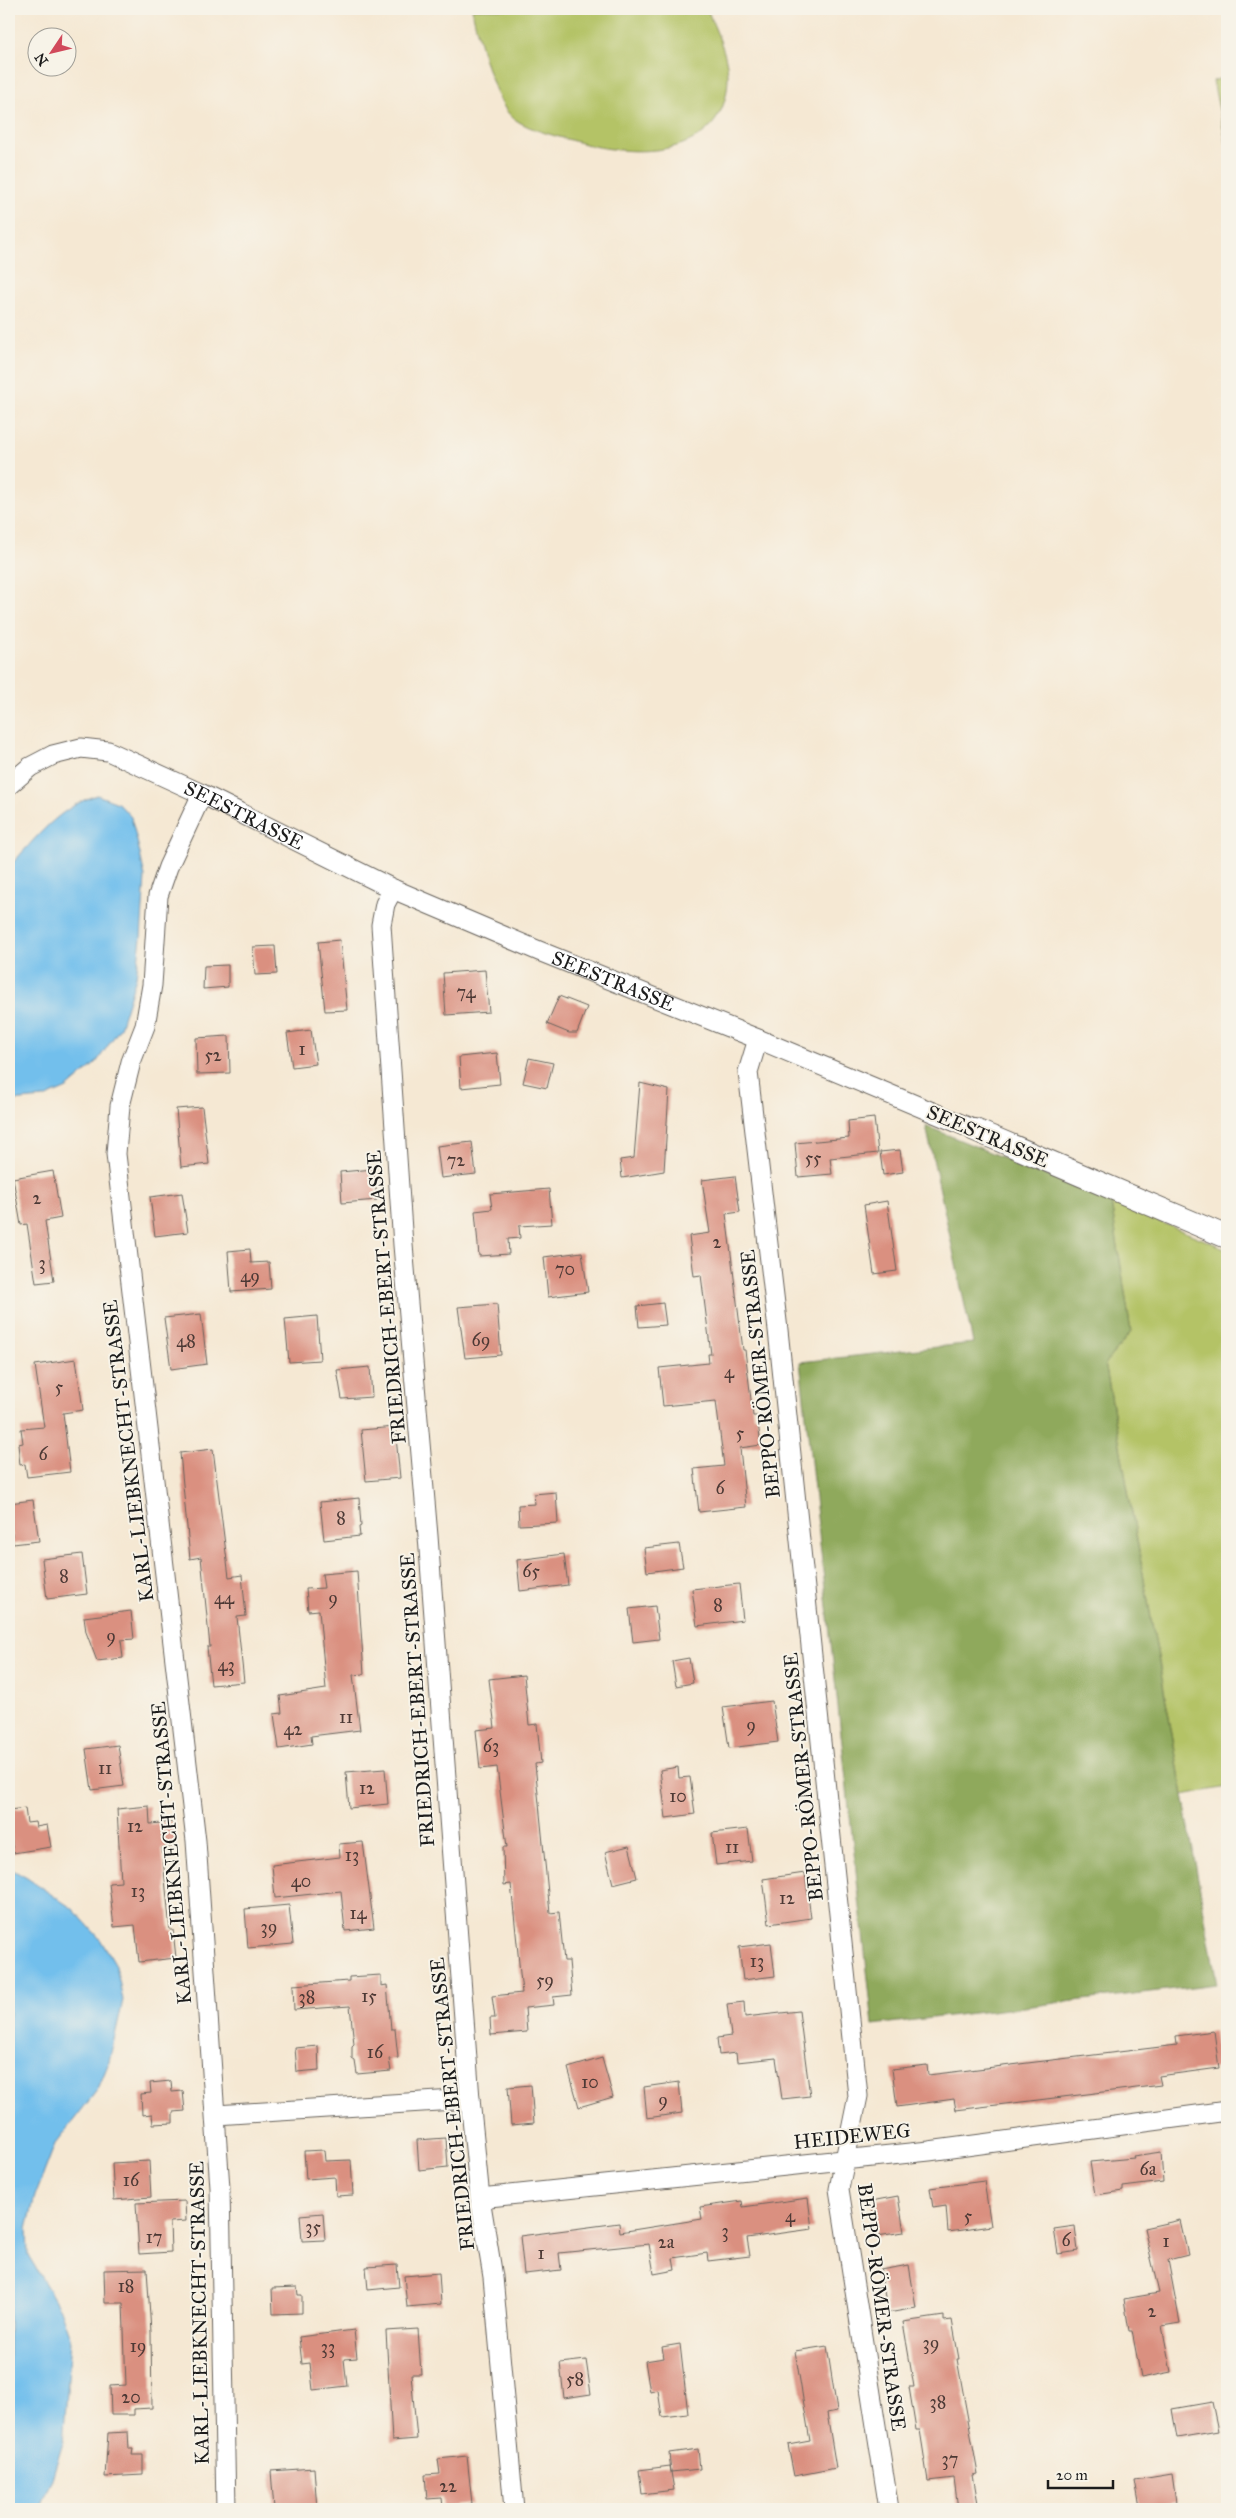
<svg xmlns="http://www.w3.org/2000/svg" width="1236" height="2518" viewBox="0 0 1236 2518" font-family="'IM FELL Great Primer',serif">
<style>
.green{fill:#b4c366;stroke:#687041}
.forest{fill:#8fa95b;stroke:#56623c}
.water{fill:#72bfec;stroke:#476e84}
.building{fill:#da9080}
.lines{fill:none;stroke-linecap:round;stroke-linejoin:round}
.minor-casing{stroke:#68635c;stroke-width:21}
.tertiary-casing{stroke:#68635c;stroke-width:24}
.minor{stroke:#fff;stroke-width:19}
.tertiary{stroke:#fff;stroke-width:22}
.labels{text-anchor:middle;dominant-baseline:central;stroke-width:4;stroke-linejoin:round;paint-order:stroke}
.number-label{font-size:18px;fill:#4c3935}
.street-label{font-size:20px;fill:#1c1c1c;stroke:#f7f3e8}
</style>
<rect width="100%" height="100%" fill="#f7f3e8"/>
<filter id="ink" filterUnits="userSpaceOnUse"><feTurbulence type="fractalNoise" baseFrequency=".02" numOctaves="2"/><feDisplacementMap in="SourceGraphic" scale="10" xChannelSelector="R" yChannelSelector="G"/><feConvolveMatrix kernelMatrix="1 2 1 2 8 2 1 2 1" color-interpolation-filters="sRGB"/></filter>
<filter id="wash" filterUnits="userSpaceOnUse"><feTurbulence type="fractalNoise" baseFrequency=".0096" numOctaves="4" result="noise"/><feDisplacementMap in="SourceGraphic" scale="20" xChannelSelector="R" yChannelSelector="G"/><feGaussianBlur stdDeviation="1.12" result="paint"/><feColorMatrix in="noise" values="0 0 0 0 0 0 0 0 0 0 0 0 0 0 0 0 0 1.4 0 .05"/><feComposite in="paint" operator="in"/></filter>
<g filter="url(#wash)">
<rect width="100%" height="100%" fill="#f5e8d3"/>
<path class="green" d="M472,9H707C715,29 727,52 728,74C729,157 642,159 581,143C561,137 530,131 513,118C494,103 477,34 472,9Z
M1227,76V147L1213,81Z
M1111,1202L1227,1249V1787L1183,1795L1105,1363L1131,1332Z"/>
<path class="forest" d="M926,1126L1111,1202L1131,1332L1105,1363L1217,1984L873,2025L800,1362L973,1343Z"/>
<path class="water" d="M97,795L118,803L131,817L138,845L145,877L141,938L136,977L120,1028L96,1063L67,1088L44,1098L9,1101V867C36,838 58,808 97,795Z
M9,1868L27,1878L73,1909L100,1939L116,1966L123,2000L109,2062L98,2089L55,2144L35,2196L27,2229L28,2255L60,2309L71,2341L63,2443L52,2478L39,2509H9Z"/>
<g id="blocks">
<path class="building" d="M340,940L347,1010L325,1011L318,942Z
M275,946L277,974L255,975L253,947Z
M228,965V987L203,989L204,966Z
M485,970L489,1012L446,1015L443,973Z
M559,996L587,1007L577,1033H569L547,1024Z
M311,1030L316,1064L292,1067L287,1033Z
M229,1036L230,1073L197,1074L196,1038Z
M497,1053L500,1084L461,1088L459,1057Z
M529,1058L553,1063L547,1088L523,1083Z
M640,1083L669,1090L664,1171L622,1178L620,1160L634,1158Z
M202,1107L209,1164L181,1167L176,1109Z
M874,1118L878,1153L830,1158L832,1174L798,1177L795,1143L849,1138L848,1121Z
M472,1142L476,1174L441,1178L437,1146Z
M900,1150L903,1172L883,1175L880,1152Z
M374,1169L377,1200L342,1203L340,1172Z
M53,1171L61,1218L45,1221L54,1281L36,1283L27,1224L21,1225L13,1178Z
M735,1176L740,1212L726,1214L743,1350H745L753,1416H757L761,1445L740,1448L746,1507L699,1512L694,1469L724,1466L716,1401L663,1406L659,1368L709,1363L708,1354H711L701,1275L694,1276L689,1236L710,1233L702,1180Z
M549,1189L552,1224L519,1226L520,1238L508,1239L509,1254L479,1256L475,1211L492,1209L490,1194Z
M182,1193L188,1232L155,1236L150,1197Z
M887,1201L897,1271L874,1274L864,1205Z
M250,1249L251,1263L269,1262L271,1289L231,1292L228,1251Z
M582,1252L588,1292L548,1297L544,1257Z
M663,1303L666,1325L639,1327L637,1306Z
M497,1304L501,1355L465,1358L458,1307Z
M201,1314L207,1364L171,1369L164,1318Z
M317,1316L320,1360L289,1362L285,1319Z
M76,1359L83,1410L63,1413L70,1472L27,1477L25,1464L20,1465L18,1444L23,1443L21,1429L44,1427L35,1365Z
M370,1367L372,1397L342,1399L337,1370Z
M395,1427L400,1478L366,1481L361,1430Z
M213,1449L229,1577L242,1575L246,1616L237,1617L244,1682L211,1685L207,1647H210L201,1557L190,1559L180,1453Z
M556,1492L558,1523L519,1525L518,1505L535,1504L534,1494Z
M359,1498L361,1526L359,1527L360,1536L324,1540L320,1502Z
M33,1500L39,1541L13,1544L12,1533H9V1503Z
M679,1544L683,1567L647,1572L644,1548Z
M82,1554L87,1594L47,1599L42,1559Z
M564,1554L568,1585L520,1591L517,1560Z
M357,1571L364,1674L353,1675L360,1730L311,1736L312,1744L279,1749L274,1714L282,1713L280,1696L326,1689L319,1610L308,1611L306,1589L324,1588L322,1574Z
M739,1584L743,1620L697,1626L692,1589Z
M655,1606L659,1639L633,1642L629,1609Z
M131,1611L134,1639L121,1640L123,1658L97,1661L86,1632L84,1617Z
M689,1658L693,1683L676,1686L672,1661Z
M524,1675L529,1725L537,1724L541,1763L535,1764L550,1913L559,1912L564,1961H569L572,1995L553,1997L554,2005L525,2008L527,2032L491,2035L490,2018H495L492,1996L522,1993L511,1884L504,1885L503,1847H507L497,1767L480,1769L476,1730L495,1728L489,1679Z
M772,1701L778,1742L729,1748L723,1707Z
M118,1745L124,1786L92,1790L86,1749Z
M678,1767L679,1778L690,1777L695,1814L666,1818L660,1770Z
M385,1769L388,1804L349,1808L346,1772Z
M149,1806L150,1824L173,1822L176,1846L162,1848L170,1930H173L176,1958L139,1962L135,1925L114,1927L109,1883L121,1882L117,1809Z
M25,1808L27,1823L35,1822L36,1827L47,1825L51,1847L13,1853L9,1810Z
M748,1829L752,1861L716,1865L712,1833Z
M363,1842L374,1928L345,1931L341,1891L275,1898L272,1865L340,1857L339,1844Z
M629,1846L637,1878L613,1884L605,1852Z
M805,1873L811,1918L769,1924L763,1879Z
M289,1905L293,1944L248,1948L245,1909Z
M771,1943L775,1976L743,1980L739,1947Z
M381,1975V1986L387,1985L391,2029H395L398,2058L389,2059L391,2071L357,2074L355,2061L352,2059V2046L354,2044L350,2006L294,2010L293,1985L349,1981V1977Z
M744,2002L745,2017L799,2011L810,2096L782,2099L776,2058L737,2062L736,2053L719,2055L717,2038L731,2036L727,2004Z
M1214,2031L1219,2068L1159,2076L1161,2085L956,2110L954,2099L897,2107L892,2069L927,2065L928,2075L1177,2045L1176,2036Z
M318,2046L319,2070L297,2072L295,2048Z
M602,2058L613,2097L579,2107L568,2068Z
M171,2081L172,2092L183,2091L185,2111L173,2112V2123L153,2124L152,2114L142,2115L141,2094L151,2093L150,2083Z
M679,2082L682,2113L647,2118L644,2087Z
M531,2085L534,2123L511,2125L508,2087Z
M446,2138L448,2167L419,2170L417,2140Z
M324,2150L325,2161L351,2160L353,2195L336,2196L335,2177L306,2179L304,2151Z
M1161,2152L1163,2182L1123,2187V2191L1095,2195L1090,2162L1134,2158L1133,2156Z
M149,2161L151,2197L114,2200L112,2163Z
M984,2181L991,2226L948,2232L946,2206L933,2208L930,2188Z
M898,2196L904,2232L877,2236L871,2201Z
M808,2198L812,2229L747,2238L750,2256L708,2261L707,2253L673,2258L675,2270L654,2274L649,2244L559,2253L561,2270L524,2274L520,2236L619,2223L620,2232L702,2219L700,2207L742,2201L743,2207Z
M185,2201L186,2221L170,2222L171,2252L139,2254L136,2203Z
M323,2213L325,2240L302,2241L300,2215Z
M1180,2220L1188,2255L1168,2260L1180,2323L1162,2326L1171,2372L1141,2378L1132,2331H1129L1124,2299L1159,2293L1144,2228Z
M1075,2226L1078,2251L1058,2254L1054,2229Z
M397,2265L399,2287L368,2290L366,2267Z
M909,2265L916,2308L888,2313L880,2270Z
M147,2269L151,2332L152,2408L134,2409V2415H111L110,2386L126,2385L123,2303H105L104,2270Z
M439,2273L441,2304L407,2307L404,2276Z
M297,2287L298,2295H302V2313L273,2314L272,2288Z
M944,2316V2321L952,2320L959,2359H957L978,2474L973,2475L979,2509H958L954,2478L928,2481L920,2430H916L909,2387H914L903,2322Z
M418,2329L421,2374H411L417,2439L392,2441L386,2331Z
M354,2330L357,2358L344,2359L347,2386L313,2390L310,2363L302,2364L299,2337Z
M680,2344L688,2414L662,2417L658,2390L650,2392L645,2361L664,2358L662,2347Z
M827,2346L837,2411L827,2413L836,2468L794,2476L788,2445L810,2441L795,2351Z
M586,2360L591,2394L564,2398L560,2363Z
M1212,2402L1218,2431L1177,2438L1172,2409Z
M128,2432L129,2449H133L132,2455H143V2475L105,2477L108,2433Z
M698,2449L700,2469L671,2472L669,2453Z
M467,2456L472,2504L443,2507L442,2498L427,2499L425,2475L440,2474L438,2459Z
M670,2466L674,2490L642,2494L639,2470Z
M314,2468L317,2509H274L271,2471Z
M1172,2474L1176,2502L1140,2508L1135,2480Z"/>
</g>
</g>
<g filter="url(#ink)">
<use href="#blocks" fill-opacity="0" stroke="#68635c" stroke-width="1"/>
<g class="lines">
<g class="minor-casing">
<g id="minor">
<path id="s1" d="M9,785L30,767L53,755L81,748L108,751L202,794L393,889L539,951L758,1039L975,1130"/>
<path d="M202,794L168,867L158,896L152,985L145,1026L131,1062L120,1106L116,1154L196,1841L220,2188L226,2509"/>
<path d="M393,889L385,904L381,925L403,1245L428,1536L470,2099L480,2198L493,2277L514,2509"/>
<path d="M758,1039L748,1072L778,1330L858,2096L839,2189L889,2509"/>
<path d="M216,2115L470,2099"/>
<path d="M480,2198L929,2151L1227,2111"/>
</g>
</g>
<g class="tertiary-casing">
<path id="tertiary" d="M975,1130L1227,1237"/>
</g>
<use href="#minor" class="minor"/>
<use href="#tertiary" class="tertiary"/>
</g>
</g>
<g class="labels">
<g class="number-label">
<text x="466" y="992">74</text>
<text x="302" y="1049">1</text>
<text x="213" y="1055">52</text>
<text x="813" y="1158">55</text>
<text x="456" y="1160">72</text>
<text x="37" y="1198">2</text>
<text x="717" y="1242">2</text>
<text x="42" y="1263">3</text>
<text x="565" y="1269">70</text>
<text x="250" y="1276">49</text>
<text x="481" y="1340">69</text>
<text x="186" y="1341">48</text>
<text x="729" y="1372">4</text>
<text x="59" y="1387">5</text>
<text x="740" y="1433">5</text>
<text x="43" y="1454">6</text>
<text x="720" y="1488">6</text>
<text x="341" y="1518">8</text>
<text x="531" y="1571">65</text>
<text x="64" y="1576">8</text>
<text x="224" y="1598">44</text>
<text x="333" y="1598">9</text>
<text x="718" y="1605">8</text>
<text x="111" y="1636">9</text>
<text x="226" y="1665">43</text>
<text x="346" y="1717">11</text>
<text x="751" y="1725">9</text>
<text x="293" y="1729">42</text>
<text x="491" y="1746">63</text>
<text x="105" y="1768">11</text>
<text x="367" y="1788">12</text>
<text x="678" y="1796">10</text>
<text x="135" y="1826">12</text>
<text x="732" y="1847">11</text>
<text x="352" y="1855">13</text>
<text x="301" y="1881">40</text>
<text x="138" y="1891">13</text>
<text x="787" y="1898">12</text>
<text x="358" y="1913">14</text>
<text x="269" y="1927">39</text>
<text x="757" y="1961">13</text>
<text x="545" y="1980">59</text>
<text x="369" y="1996">15</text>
<text x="307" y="1997">38</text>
<text x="375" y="2052">16</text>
<text x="590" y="2082">10</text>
<text x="663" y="2100">9</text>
<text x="1148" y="2169">6a</text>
<text x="131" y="2180">16</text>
<text x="790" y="2216">4</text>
<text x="968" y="2216">5</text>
<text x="313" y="2227">35</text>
<text x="725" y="2231">3</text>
<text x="154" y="2237">17</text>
<text x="1066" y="2240">6</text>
<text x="1166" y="2241">1</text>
<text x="666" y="2242">2a</text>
<text x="541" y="2253">1</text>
<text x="126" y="2286">18</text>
<text x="1152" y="2311">2</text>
<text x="931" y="2343">39</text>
<text x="138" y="2346">19</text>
<text x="328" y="2347">33</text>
<text x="575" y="2379">58</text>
<text x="131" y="2397">20</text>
<text x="938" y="2402">38</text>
<text x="950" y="2459">37</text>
<text x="448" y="2486">22</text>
</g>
<g class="street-label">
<text stroke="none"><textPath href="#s1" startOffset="260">SEESTRASSE</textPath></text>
<text stroke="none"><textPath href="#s1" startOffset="665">SEESTRASSE</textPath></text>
<text transform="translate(988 1136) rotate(23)">SEESTRASSE</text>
<text transform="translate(386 1297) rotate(-95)">FRIEDRICH-EBERT-STRASSE</text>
<text transform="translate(760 1374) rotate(-96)">BEPPO-RÖMER-STRASSE</text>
<text transform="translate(128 1451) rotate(-97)">KARL-LIEBKNECHT-STRASSE</text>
<text transform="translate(417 1700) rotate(-94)">FRIEDRICH-EBERT-STRASSE</text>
<text transform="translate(803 1777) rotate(-96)">BEPPO-RÖMER-STRASSE</text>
<text transform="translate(171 1853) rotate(-95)">KARL-LIEBKNECHT-STRASSE</text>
<text transform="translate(452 2104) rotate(-96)">FRIEDRICH-EBERT-STRASSE</text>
<text transform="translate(852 2136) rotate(-6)">HEIDEWEG</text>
<text transform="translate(882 2307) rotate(82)">BEPPO-RÖMER-STRASSE</text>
<text transform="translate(199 2313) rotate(-91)">KARL-LIEBKNECHT-STRASSE</text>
</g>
</g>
<rect width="1236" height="2518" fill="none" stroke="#f7f3e8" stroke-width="30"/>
<g transform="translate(52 52) rotate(235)"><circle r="24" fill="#f7f3e8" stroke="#9f9d96"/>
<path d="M0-4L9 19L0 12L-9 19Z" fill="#d1495b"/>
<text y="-8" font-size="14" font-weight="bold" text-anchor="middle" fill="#1c1c1c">N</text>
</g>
<path d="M1048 2480v8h65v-8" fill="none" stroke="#1c1c1c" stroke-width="2.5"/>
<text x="1056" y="2480" font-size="15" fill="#1c1c1c" stroke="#f7f3e8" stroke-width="4" paint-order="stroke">20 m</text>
</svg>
